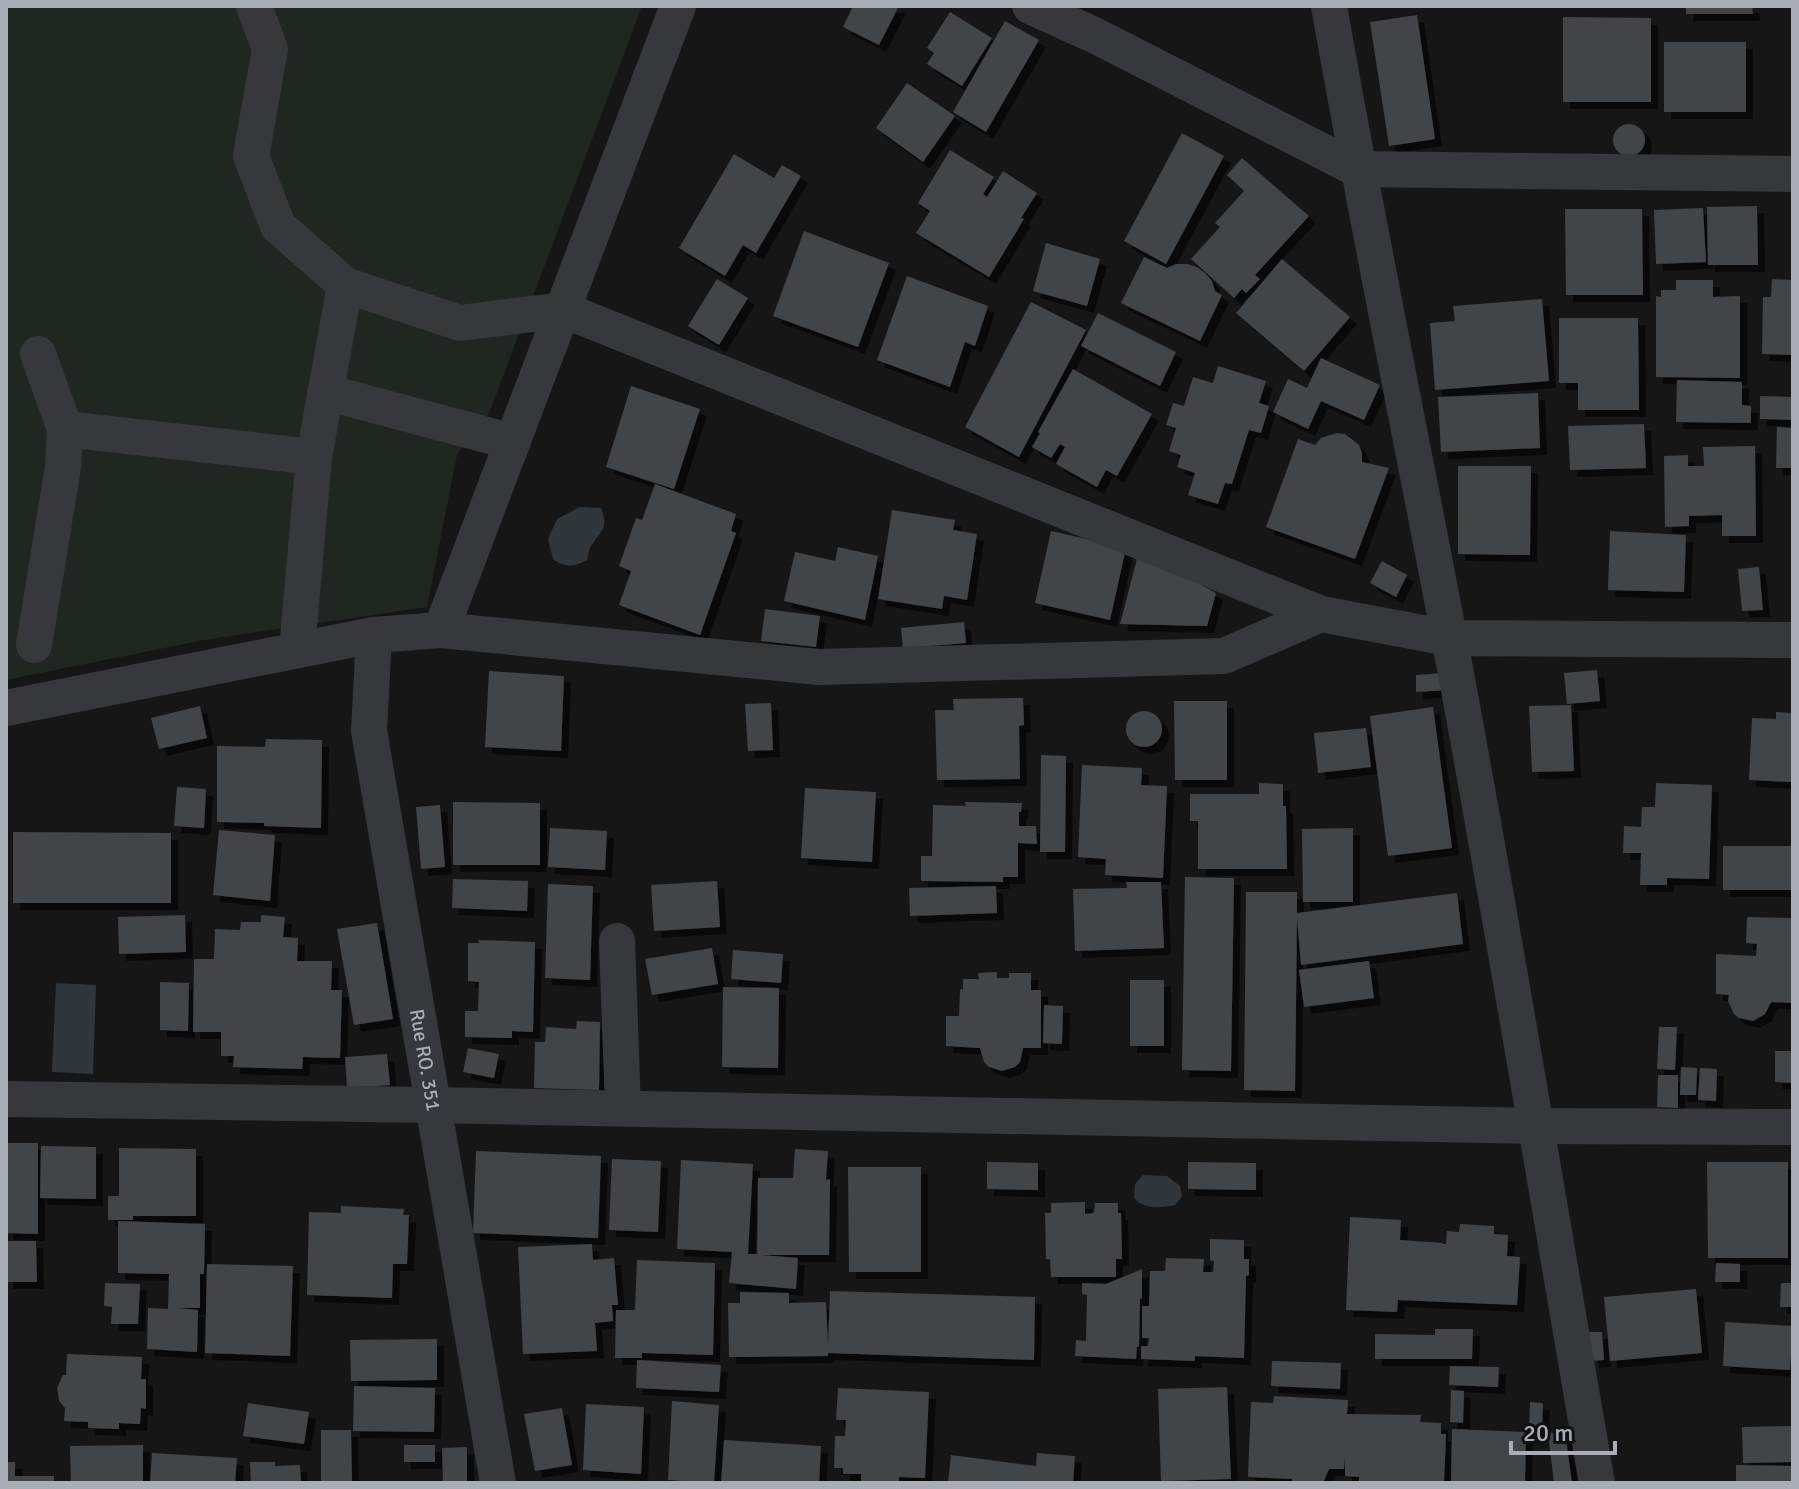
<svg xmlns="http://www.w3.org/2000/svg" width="1799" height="1489" viewBox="0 0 1799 1489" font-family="Signika,sans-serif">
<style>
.green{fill:#202720}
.water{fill:#2f373c}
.building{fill:#434447;filter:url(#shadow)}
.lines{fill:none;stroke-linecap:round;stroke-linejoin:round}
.minor{stroke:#37383c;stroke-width:36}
.labels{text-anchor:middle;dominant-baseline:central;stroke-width:6;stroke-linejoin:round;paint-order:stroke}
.street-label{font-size:20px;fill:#a9aeb6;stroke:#111112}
</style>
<defs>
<filter id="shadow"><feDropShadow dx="7" dy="7" stdDeviation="0" flood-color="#0009"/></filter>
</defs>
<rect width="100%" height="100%" fill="#161617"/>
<path class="green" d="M6,6H642L490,411L457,455L427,607L204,640L6,680Z"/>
<path class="water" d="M580,507L601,508C609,529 601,530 591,546C589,549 588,557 587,560C575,567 565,568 553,559L548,539L557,519Z
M56,983L96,985L93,1074L52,1072Z
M1143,1175L1167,1176L1180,1186L1182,1196L1175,1205C1160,1208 1145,1210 1134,1198L1135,1184Z"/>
<path class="building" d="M853,6H899L879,45L843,27Z
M1686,6H1752L1753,14H1686Z
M950,12L992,38L962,86L927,64L934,53L927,48Z
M1417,15L1435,139L1389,146L1370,22Z
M1563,17L1651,18V102H1563Z
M1005,21L1039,40L986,132L953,112Z
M1664,42H1746V112H1664Z
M907,83L955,116L923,162L876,128Z
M1613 140a16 16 0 1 1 32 0a16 16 0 1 1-32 0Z
M1182,133L1224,156L1166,264L1124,241Z
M950,150L994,177L983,194L987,197L1003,171L1037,193L1021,218L1024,219L989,277L916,233L930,211L918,203Z
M734,154L774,178L782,165L801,176L756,253L743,245L725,276L679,248Z
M1242,158L1309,216L1255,275L1260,279L1246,293L1242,289L1234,298L1191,259L1220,227L1215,223L1244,191L1227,175Z
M1757,206L1758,265H1708L1707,207Z
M1703,208L1706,262L1656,264L1654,210Z
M1565,209H1642L1643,295H1566Z
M804,231L889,263L858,347L773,316Z
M1046,243L1100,259L1087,306L1033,291Z
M1144,257L1167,268L1176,264H1187L1197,267L1205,273L1212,281L1215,291L1222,295L1200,341L1121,303Z
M1282,259L1350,317L1304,371L1236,313Z
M907,276L988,306L975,346L965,342L950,387L877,360Z
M717,279L748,298L719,345L688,326Z
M1772,279L1793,280V355L1762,354L1763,297H1771Z
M1676,280H1713V297L1740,296V378L1656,377V296L1661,297V290H1676Z
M1542,299L1549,381L1435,390L1430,323L1455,321L1453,306Z
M1031,302L1086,330L1019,457L965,427Z
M1098,313L1176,352L1160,386L1081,346Z
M1559,318H1638L1639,410H1578V383H1559Z
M1321,358L1380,385L1364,420L1321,401L1308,429L1273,412L1288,379L1307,388Z
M1218,366L1266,381L1259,403L1269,406L1261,433L1249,430L1232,484L1225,483L1218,504L1188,495L1195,473L1177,467L1181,455L1169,451L1176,428L1166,425L1173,403L1184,406L1193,377L1213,383Z
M1073,369L1152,414L1117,476L1106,470L1097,487L1056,464L1065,447L1060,444L1051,458L1032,447L1040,433L1038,432Z
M1677,380L1742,382V405L1751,406V423L1676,422Z
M631,386L700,409L674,489L606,467Z
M1538,393L1540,448L1441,452L1438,397Z
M1760,396L1793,397V420L1760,419Z
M1644,424L1646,468L1570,470L1568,426Z
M1777,427L1793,428V468H1776Z
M1337,433L1345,434L1359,445L1362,453V462L1389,468L1355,559L1266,527L1298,439L1315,445L1321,438Z
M1755,446L1756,536H1722V515L1689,516V526L1665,527L1664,456L1688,455V466H1704L1703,447Z
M1458,466H1531L1530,555L1458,554Z
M655,484L736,514L731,531L736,533L700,635L619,605L631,571L619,566L636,518L642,520Z
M892,510L955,520L953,530L977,534L967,600L944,596L942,609L878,599Z
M1051,531L1126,548L1110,620L1035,603Z
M1610,531L1686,535L1684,592L1608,590Z
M838,547L878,556L865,620L784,601L795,552L835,561Z
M1139,551L1216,593L1207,626L1120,624Z
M1382,561L1407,575L1396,597L1370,583Z
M1759,567L1763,610L1742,611L1738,569Z
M765,609L820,616L816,647L761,641Z
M964,622L966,643L903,648L901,628Z
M1597,670L1600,701L1567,704L1564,673Z
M489,671L564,676L561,751L485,747Z
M1445,673L1447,690L1416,692V675Z
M1023,698L1024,725L1019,726L1020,779L937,780L935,710H954L953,699Z
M1174,701H1227V780H1175Z
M771,703L773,750L748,751L745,704Z
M1571,705L1574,771L1532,772L1529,706Z
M200,706L207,738L159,749L151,718Z
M1433,707L1452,848L1388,856L1370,716Z
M1126 729a18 18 0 1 1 36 0a18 18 0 1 1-36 0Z
M1776,712L1793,713V782L1749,780L1752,718L1776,719Z
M1366,728L1371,767L1318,773L1314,733Z
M266,739L322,740L321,828L264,826V823L217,822V746L265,747Z
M1041,755L1066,756L1065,852H1040Z
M1082,765L1142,768L1141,785L1167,786L1163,878L1105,875L1106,859L1078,857Z
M1259,783L1283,784V806H1286L1287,869H1198V821H1190V794H1259Z
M1656,783L1712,785L1709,879L1667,878V885H1640L1641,853H1623L1624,826L1641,827L1642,807H1655Z
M177,787L206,789L204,828L174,826Z
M805,788L876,792L872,862L801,858Z
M453,802L540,803V865H453Z
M965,802L1022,803L1021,812H1019V826H1036L1037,844L1018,843V877H1003V882L921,881V856H932L933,805L966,806Z
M440,805L445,867L421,869L416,807Z
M550,828L607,831L605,870L548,867Z
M1353,828V902H1303L1302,829Z
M219,830L275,835L270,901L213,895Z
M13,832L171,833V903H13Z
M1723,846H1793V890H1723Z
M1185,877L1234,878L1231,1071L1182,1070Z
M453,879L528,881L527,911L452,908Z
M717,881L720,927L654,931L651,885Z
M1126,882H1161L1164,948L1075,951L1073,889L1127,888Z
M548,884L593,886L590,980L545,978Z
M996,886L997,913L910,916L909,888Z
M1246,892H1297V913L1457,893L1463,944L1301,965L1297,917L1295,1091L1244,1090Z
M185,915L186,952L119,954L118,917Z
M261,915L285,917L283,937L298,938L297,961H332L331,990H342L340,1058L303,1057L302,1069L233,1067L234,1056H221V1032H193L194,959H214L215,929L240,930L241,922H261Z
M1747,917L1793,918V1003L1771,1002L1765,1014L1753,1021L1739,1018L1734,1014L1728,1001L1729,995L1716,994V954L1756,956L1757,944L1746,943Z
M377,923L393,1019L354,1025L337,929Z
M478,940L535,942L533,1032L512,1031V1038L465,1037V1011H478L479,982L468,981V943H479Z
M712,948L718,984L652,995L645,959Z
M733,950L783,954L781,983L731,979Z
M1369,961L1374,998L1304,1007L1299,970Z
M997,972V978H1009V973H1031V990H1041V1048H1023L1020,1062L1015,1067L1002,1071L989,1067L984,1062L980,1048L946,1046V1016H959L960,989L963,990V979H979L978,973Z
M1130,980H1164V1046H1130Z
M160,982L189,983L188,1031L160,1030Z
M723,987L779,988L778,1068L722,1067Z
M1044,1005L1063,1006L1062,1044L1043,1043Z
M577,1021L600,1022L599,1090L534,1088L535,1042H545L546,1027L576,1029Z
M1659,1027H1677L1675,1070L1657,1069Z
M468,1048L499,1054L494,1078L463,1072Z
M1775,1051H1793V1083L1775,1082Z
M387,1054L390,1085L347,1088L345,1057Z
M1681,1067L1697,1068L1696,1095H1680Z
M1700,1068L1717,1069L1716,1101L1698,1100Z
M1658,1075H1678V1108L1657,1107Z
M6,1143H38V1234L6,1233Z
M41,1146L96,1147V1199L40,1198Z
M119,1148L196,1149V1216H133V1220H108V1196H119Z
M795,1149L828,1151L826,1180L830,1179L829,1255H760L798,1258L796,1289L729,1283L732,1252L677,1249L681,1160L753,1164L748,1254H757L758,1178H793Z
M476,1151L601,1156L598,1238L473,1233Z
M612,1159L661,1161L658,1232L609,1230Z
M987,1162L1038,1163V1190L987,1189Z
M1188,1162L1256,1163V1190L1188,1189Z
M1707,1162H1788V1258H1708Z
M848,1167H921V1272H849Z
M1085,1202V1214L1094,1213L1095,1203H1118V1213H1121L1122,1259H1116V1277H1051L1050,1259H1046L1045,1213H1051V1203Z
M341,1206L404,1209L403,1215H409L407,1264H393L392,1298L307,1295L309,1212L341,1213Z
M1350,1217L1401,1220L1400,1240L1443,1243V1244H1446L1447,1231L1459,1232L1460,1224L1494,1226V1234L1508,1235L1507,1256L1520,1257L1517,1305L1398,1300L1397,1312L1346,1310Z
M118,1221L205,1224L204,1274H200V1308H177L198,1310L197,1352L147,1349L148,1308L168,1309L169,1274L118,1273Z
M1210,1239L1244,1240V1259H1249V1275L1246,1276L1244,1358L1195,1356V1361L1141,1359V1346H1148L1149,1338H1142V1306H1149L1150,1271H1165L1166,1258L1204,1259L1203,1272H1213L1214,1261L1210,1260Z
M6,1241H36L37,1282H6Z
M592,1244L593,1260L614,1258L618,1305H612L613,1321L595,1323L597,1351L523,1354L518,1247Z
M637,1260L715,1263L713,1355L642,1353V1358H615L616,1310H635Z
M1716,1263L1740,1264V1282H1715Z
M207,1264L293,1266L290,1356L205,1353Z
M1142,1269V1299L1140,1298L1139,1347L1137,1346L1136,1359L1075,1356L1076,1340L1086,1341L1087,1295L1082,1294V1283L1106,1284Z
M105,1283L140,1284L138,1324H111L112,1307L104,1306Z
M1781,1283H1793V1307H1780Z
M1696,1289L1702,1353L1610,1361L1604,1297Z
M830,1291L1035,1297L1034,1360L828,1353V1356L729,1357L728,1303H740V1292L789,1293V1303L826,1302L828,1346Z
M1725,1322L1793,1326L1790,1370L1723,1366Z
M1435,1329H1473L1472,1359H1375V1334L1435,1335Z
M1589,1332H1602L1604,1360L1592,1361Z
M437,1339V1380L351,1381L350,1340Z
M67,1354L142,1357L141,1379H146V1409L141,1408L140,1424L119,1423V1429L88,1428V1422L64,1421L65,1408L59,1401L57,1388L63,1375H66Z
M637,1360L721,1365L719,1392L636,1388Z
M1272,1361L1341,1363L1340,1389L1271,1386Z
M1450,1366L1499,1367L1498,1387L1449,1385Z
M354,1386L435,1388L434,1432L353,1431Z
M1227,1387L1231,1479L1161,1481L1158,1389Z
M838,1388L929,1392L925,1478L899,1477V1483H861V1474H843V1468H834L835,1436H845L846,1420H836Z
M1451,1390L1464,1391L1463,1423L1450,1422Z
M1274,1396L1348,1400L1347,1414L1421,1415L1420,1422L1441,1423V1434H1446L1444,1483H1359V1477L1345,1476V1456L1344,1469H1329L1323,1483H1293L1292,1479L1248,1477L1251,1402L1273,1403Z
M672,1401L719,1405L714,1483L668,1480Z
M1530,1402L1543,1403L1542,1432H1529Z
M248,1403L309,1412L304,1444L243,1436Z
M586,1404L644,1407L641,1474L583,1470Z
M562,1408L572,1465L535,1471L524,1414Z
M1793,1426V1462L1743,1463L1742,1427Z
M1452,1429L1526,1432L1525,1483H1451Z
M321,1430H351L352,1483H321Z
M1565,1432L1572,1483H1554L1548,1433Z
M724,1440L821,1446L819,1483H721Z
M143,1445V1483H71L70,1446Z
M404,1445H435V1462H404Z
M467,1447V1483H443L442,1448Z
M152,1453L237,1458L235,1483H150Z
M1037,1453L1075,1456L1073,1483H948L951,1455L1036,1466Z
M6,1462H15V1476H54V1483H6Z
M250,1462H275V1466L300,1465L301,1483H251Z
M1736,1465L1793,1466V1483H1736Z"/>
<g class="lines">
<g class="minor">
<path d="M254,6L270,49L251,156L278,226L345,285L460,323L564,310L1321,614L1449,638L1793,640"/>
<path d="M1030,6L1094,35L1357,169L1793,174"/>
<path d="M1329,6C1366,217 1409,426 1449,636C1502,918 1548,1201 1597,1483"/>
<path d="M325,392L513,442"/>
<path d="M65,429L314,457"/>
<path d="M441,630L678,6"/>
<path id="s1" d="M374,635L369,731L498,1483"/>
<path d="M34,645L63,467L65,429L38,354"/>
<path d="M297,650L314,457L345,285"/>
<path d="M6,708L374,635L441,630L819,667L1224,656L1321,614"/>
<path d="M617,941L623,1108"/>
<path d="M6,1099L432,1105L1536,1126L1793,1127"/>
</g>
</g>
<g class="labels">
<g class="street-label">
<text stroke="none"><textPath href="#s1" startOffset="430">Rue RO. 351</textPath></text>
</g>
</g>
<rect width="1799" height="1489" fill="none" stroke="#a9aeb6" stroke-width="16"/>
<path d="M1511 1441v12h104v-12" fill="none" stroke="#a9aeb6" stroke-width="4"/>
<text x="1523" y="1441" font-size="24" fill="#a9aeb6" stroke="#111112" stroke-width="6" paint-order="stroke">20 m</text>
</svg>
